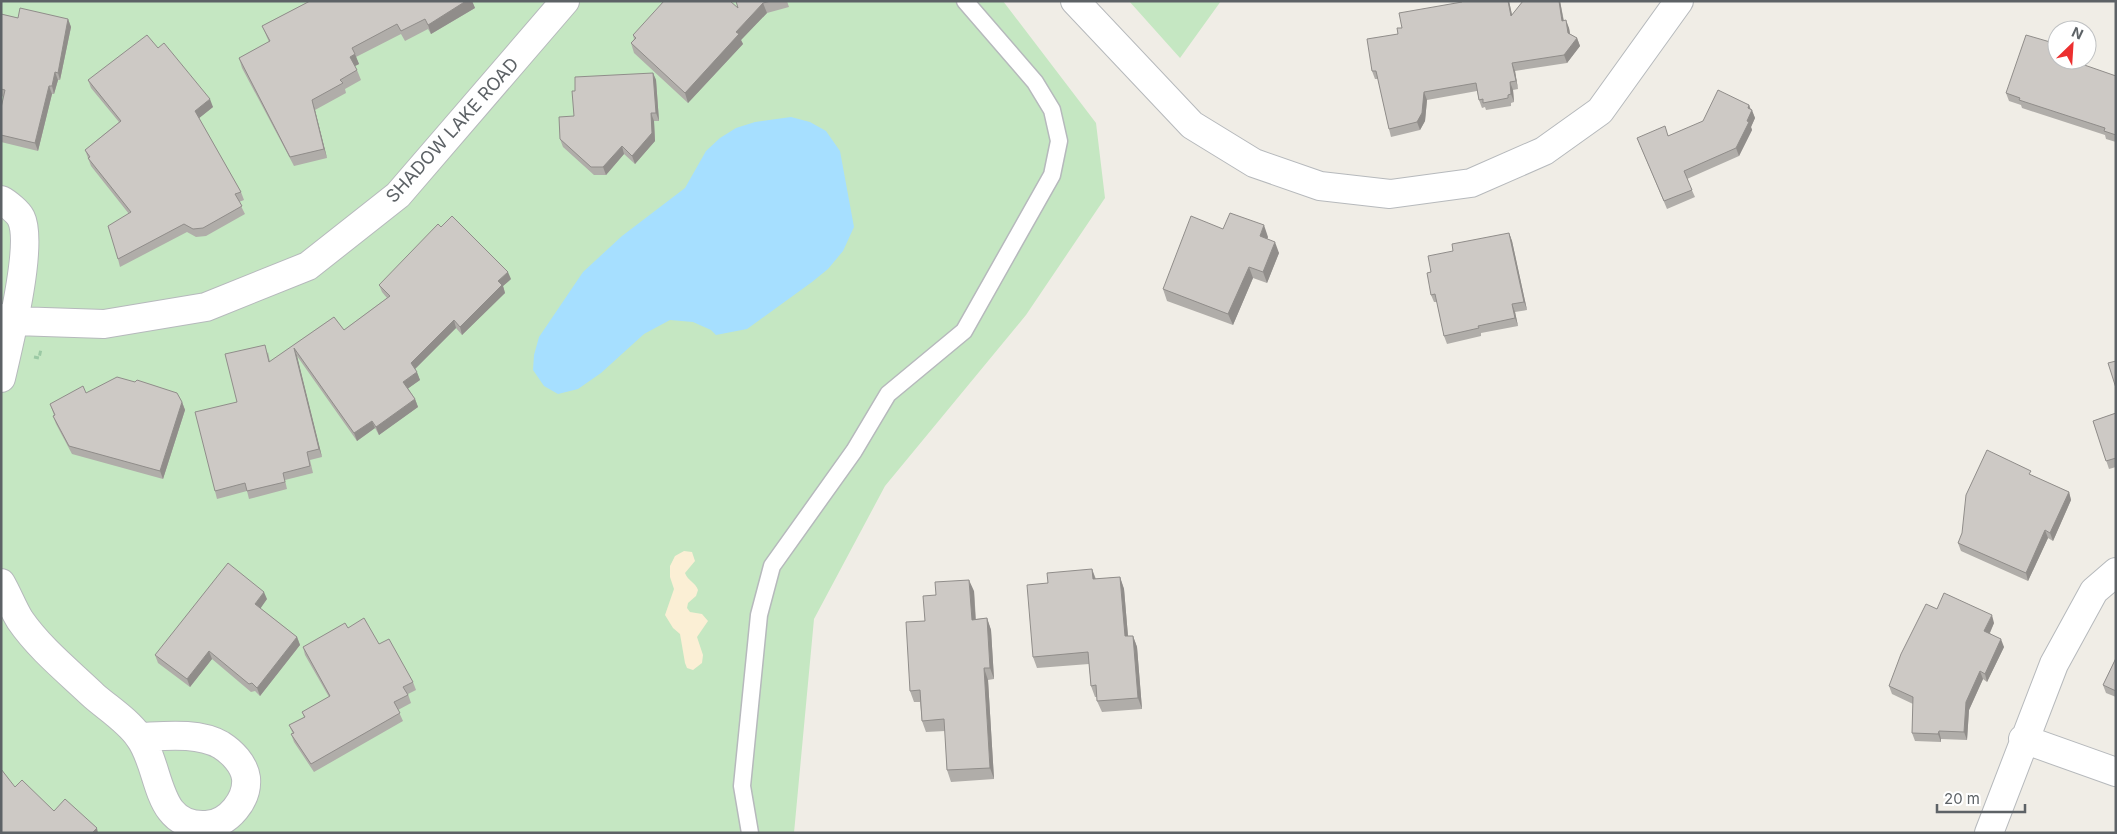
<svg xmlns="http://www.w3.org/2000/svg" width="2117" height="834" viewBox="0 0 2117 834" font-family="Inter,sans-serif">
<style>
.green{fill:#c5e7c2}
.sand{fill:#fbefd5}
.water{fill:#a6dfff}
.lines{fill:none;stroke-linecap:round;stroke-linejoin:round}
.service-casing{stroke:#b6b9bc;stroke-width:19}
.minor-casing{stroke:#b6b9bc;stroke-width:30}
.path{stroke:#9bc9a4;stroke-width:3;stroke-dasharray:5 2.5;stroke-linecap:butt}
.service{stroke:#fff;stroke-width:16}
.minor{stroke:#fff;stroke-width:28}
.wall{fill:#b0ada9}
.shaded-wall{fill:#908d8a}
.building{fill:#cdc9c5;stroke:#908d8a}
.labels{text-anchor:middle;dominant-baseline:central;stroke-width:4;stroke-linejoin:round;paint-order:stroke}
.street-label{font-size:18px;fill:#5d6266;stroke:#fff}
</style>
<rect width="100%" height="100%" fill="#f0ede6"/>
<path class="green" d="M1,1H1003L1096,123L1105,198L1026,315L885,486L814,619L794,833H1Z
M1129,1H1221L1180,58Z"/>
<path class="sand" d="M684,551L692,552L695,561L685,573C688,581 695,582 698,590L696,596L688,603L687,608L690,612L702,614L708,621L697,637L703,655L702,663L693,670L687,668L685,663L680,634L673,628L665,615L674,589L670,577V566L675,556Z"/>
<path class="water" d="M791,117L810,122L826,131L840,151L854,227L843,251L828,269L812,282L747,329L716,335L711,330L693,322L670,320L644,334L601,373L578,389L558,394L544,386L533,370L534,355L539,337L583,272L622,236L685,188L706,151L720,138L736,128L755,122Z"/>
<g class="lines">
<g class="service-casing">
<path id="service" d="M750,833L742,786L759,615L772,566L854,451L888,394L964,331L1052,175L1059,141L1052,110L1035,82L965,1"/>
</g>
<g class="minor-casing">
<path id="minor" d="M1075,1L1192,125L1254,163L1320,186L1390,194L1471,183L1544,151L1600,111L1679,1
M1,200C7,203 18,212 21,218C34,244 8,348 1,378
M1,318L15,321L104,324L206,307L308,266L398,195L565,1
M1,583C8,595 13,609 20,620C40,649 69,672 94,696C109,709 128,721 139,737C162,767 154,828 206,825C229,824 248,799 246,778C244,764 232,752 221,745C198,732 165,736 140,737
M2023,739L2116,772
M1989,833L2054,664L2094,591L2116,572"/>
</g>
<path class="path" d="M34,357L39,358L41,349"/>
<use href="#service" class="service"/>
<use href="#minor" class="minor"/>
</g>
<path class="wall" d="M310,1H472L475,8L431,34L428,29L405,41L401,34L356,57L359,64L355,66L357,70L361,80L345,89L346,93L315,110L327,158L294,166L242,68L239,58L269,42L262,26Z
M736,1H787L789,7L767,13L741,40L743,44L688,103L634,53L631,43L634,39L633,35L738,8Z
M1509,1L1512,15L1523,1H1560L1564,21L1569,28L1570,34L1577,38L1580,46L1567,63L1515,71L1518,89L1513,90L1514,102L1511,103V106L1486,110L1485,107L1482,108L1479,100L1477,91L1427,100L1425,121L1420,130L1391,137L1389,129L1378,79H1375L1372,71L1398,34Z
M1,14L18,18L68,19L71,27L60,80H58L54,94H52L38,151L1,142V108L4,97L1,96Z
M158,48L213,107L199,118L241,192L244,200L239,202L245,214L206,236L196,237L187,232L120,267L118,259L129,214L91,166L85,150L119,122L91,88L88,80Z
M2057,60L2116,76V142L2106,139L2105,135L2022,108L2021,105L2009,101L2006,93Z
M653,73L656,80L659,121H654L655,141L635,164L624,154L606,175H594L563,147L560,139L574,116L575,91Z
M1749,105L1755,118L1751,127L1752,130L1739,156L1687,179L1695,197L1667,209L1637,138L1668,136Z
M1223,229L1268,237L1267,239L1279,253L1267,283L1253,278L1233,325L1167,301L1163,289Z
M1509,233L1512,241L1527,310L1515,312L1518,326L1481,333V336L1447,344L1444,336L1437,302H1434L1431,295V272L1453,251Z
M511,279L503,286L505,293L462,335L456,328L415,369L420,380L408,388L415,399L418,407L379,435L375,428L357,441L297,356L322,457L310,460L313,473L285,480L287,489L249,499L247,491L217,499L215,491L237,402L268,352L270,362L334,317L344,330L387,298L382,292L379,285Z
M86,393L182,402L185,410L163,479L72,454L56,424L53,416L54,415L50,404Z
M2116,413V467L2109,469L2093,421Z
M2032,476L2069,492L2071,500L2053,541L2048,538L2028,581L1961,551L1958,543Z
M1092,569L1096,579L1120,577L1124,589L1128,636H1133L1137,647L1142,709L1102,712L1097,701V697H1095L1091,686L1089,664L1037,668L1033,657L1048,583Z
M974,591L976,619L987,618L991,630L994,679L988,680L994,779L951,782L947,770L945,731L926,732L922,721L920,702H914L910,691L925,621Z
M267,599L260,608L297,637L300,645L260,696L255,691L251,692L212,659L190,687L158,663L155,655Z
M1937,609L1994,623L1990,633L2004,647L1987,682L1983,679L1969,710L1967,740L1941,739V742L1915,741L1912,733L1913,704L1892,694L1889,686Z
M348,628L379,644L413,682L416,690L408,694L411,703L398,710L403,721L314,772L294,742L291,734H293L289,725L304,717L302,712L329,697L305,655L303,647Z
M2116,658V697L2106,693L2103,685Z"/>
<path class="shaded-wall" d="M466,1H472L475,8L431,34L428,25Z
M1508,1H1509L1514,24L1511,16Z
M1559,1H1560L1565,29L1562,21Z
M763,3L767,13L741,40L743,44L688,103L685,93L736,32Z
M68,19L71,27L60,80L58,73Z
M1566,20L1569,28L1571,40L1568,33Z
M1577,38L1580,46L1567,63L1564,55Z
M355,54L359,64L353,67L350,57Z
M1512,63L1515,71L1518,89L1516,81Z
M55,72L58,80L54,94L52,86Z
M653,73L656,80L659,121L656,113Z
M1510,82L1513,90L1514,102L1511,94Z
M49,86L52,94L38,151L35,143Z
M1424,92L1427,100L1425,121L1420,130L1417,122Z
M210,99L213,107L198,119L195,111Z
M312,100L315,110L327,158L324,149Z
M1749,105L1751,111L1752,110L1755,118L1751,127L1752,130L1739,156L1736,148L1747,121L1748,108Z
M651,113L654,121L655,141L635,164L632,156Z
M622,146L624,154L606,175L603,167Z
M1264,225L1268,237L1264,248L1260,236Z
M1509,233L1512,241L1527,310L1524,302Z
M1275,242L1279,253L1267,283L1263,272Z
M1249,267L1253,278L1233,325L1228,314Z
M508,272L511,279L503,286L505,293L462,335L460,327L498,281Z
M1512,304L1515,312L1518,326L1515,318Z
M454,320L456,328L414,370L411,363Z
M294,348L297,356L322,457L319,449Z
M417,372L420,380L406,390L403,382Z
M415,399L418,407L379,435L376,427Z
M182,402L185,410L163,479L160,471Z
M372,421L375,428L357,441L354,433Z
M2069,492L2071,500L2053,541L2050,533Z
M2045,530L2048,538L2028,581L2026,573Z
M1092,569L1096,581L1093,579Z
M1120,577L1124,589L1129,648L1125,636Z
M969,580L974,591L976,631L972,620Z
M264,592L267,599L258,612L255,604Z
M1992,615L1994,623L1987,639L1984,631Z
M987,618L991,630L994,679L990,668Z
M1133,636L1137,647L1142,709L1138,698Z
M297,637L300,645L260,696L257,688Z
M2001,639L2004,647L1987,682L1985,674Z
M209,651L212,659L190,687L187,679Z
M984,668L988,680L994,779L990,768Z
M1980,671L1983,679L1969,710L1967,740L1964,732L1966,702Z
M1939,731L1941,739V742L1938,734Z
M97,828L98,833H92Z"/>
<path class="building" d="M310,1H466L428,25L425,19L401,31L397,24L352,48L355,54L350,57L357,70L340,80L343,83L312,100L324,149L290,157L239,58L270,41L262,26Z
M664,1H730L738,8L736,1H771L763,3L736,32L739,34L685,93L631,43L636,38L633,35Z
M1462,1H1508L1511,16L1523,1H1559L1562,21L1566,20L1568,33L1577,38L1564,55L1512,63L1516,81L1510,82L1511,94L1508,95V98L1483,103V99L1479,100L1476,83L1424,92L1422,113L1417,122L1389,129L1376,71H1372L1367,39L1398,34L1397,28H1402L1399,13L1462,2Z
M20,8L68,19L58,73L55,72L52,86H49L35,143L1,135V108L5,90L1,89V14L18,18Z
M147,35L158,48L164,43L210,99L195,111L241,192L235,194L242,206L203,228L193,229L184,224L118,259L108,226L131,212L88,158L90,157L85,150L121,121L88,80Z
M2026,35L2057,44V60H2070L2116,76V135L2104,131L2105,128L2019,100L2020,98L2006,93Z
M653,73L656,113H651L652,133L632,156L622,146L603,167H591L560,139L559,117L574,116L572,91H575V77Z
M1718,90L1749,105L1748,108L1752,110L1747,121L1749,122L1736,148L1684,171L1692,190L1664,201L1637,138L1665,126L1668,136L1703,121Z
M1230,213L1264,225L1260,236L1275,242L1263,272L1249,267L1228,314L1163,289L1191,216L1223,229Z
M452,216L508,272L498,281L502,285L460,327L454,320L411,363L417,372L403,382L415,399L376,427L372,421L354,433L294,348L319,449L307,452L310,466L283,473L285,482L247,491L245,483L215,491L195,412L237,402L225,354L265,345L269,362L334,317L344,330L390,296L379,285L438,224L441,227Z
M1509,233L1524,302L1512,304L1515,318L1478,326L1479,328L1444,336L1435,294L1431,295L1427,273L1431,272L1428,256L1453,251L1452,244Z
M2116,361V388L2108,363Z
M117,377L135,382L137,380L177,393L182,402L160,471L69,446L53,416L55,415L50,404L83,386L86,393Z
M2116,413V458L2106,461L2093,421Z
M1987,450L2031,471L2029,474L2069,492L2050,533L2045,530L2026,573L1958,543L1962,533L1966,495Z
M228,563L264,592L255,604L297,637L257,688L252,683L249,684L209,651L187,679L155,655Z
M1092,569L1093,579L1120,577L1125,636H1133L1138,698L1097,701L1096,685L1091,686L1088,652L1033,657L1027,585L1048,583L1047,573Z
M969,580L972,620L987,618L990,668H984L990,768L947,770L944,719L922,721L920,690L910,691L906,622L925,621L923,596L936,595L935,582Z
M1944,593L1992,615L1984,631L2001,639L1985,674L1980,671L1966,702L1964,732L1939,731L1938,734L1912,733L1913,697L1889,686L1901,654L1926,604L1937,609Z
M364,618L379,644L389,639L413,682L403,687L408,695L394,702L400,713L311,764L291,734L294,733L289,725L305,717L302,712L330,696L303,647L345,623L348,628Z
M2116,658V691L2103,685Z
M1,769L15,787L22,780L54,811L65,799L97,828L92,833H1Z"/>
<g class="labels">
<g class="street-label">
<text transform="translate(452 130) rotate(-48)">SHADOW LAKE ROAD</text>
</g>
</g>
<rect width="2117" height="834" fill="none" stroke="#5d6266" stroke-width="5"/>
<g transform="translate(2072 45) rotate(25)"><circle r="24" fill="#ffffff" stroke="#bec0c2"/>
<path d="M0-4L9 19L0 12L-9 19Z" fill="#ec2f2f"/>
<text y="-8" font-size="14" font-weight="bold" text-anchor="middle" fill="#5d6266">N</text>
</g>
<path d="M1937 804v8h88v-8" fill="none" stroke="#5d6266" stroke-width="2.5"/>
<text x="1944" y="804" font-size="15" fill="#5d6266" stroke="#ffffff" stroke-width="4" paint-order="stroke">20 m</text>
</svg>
